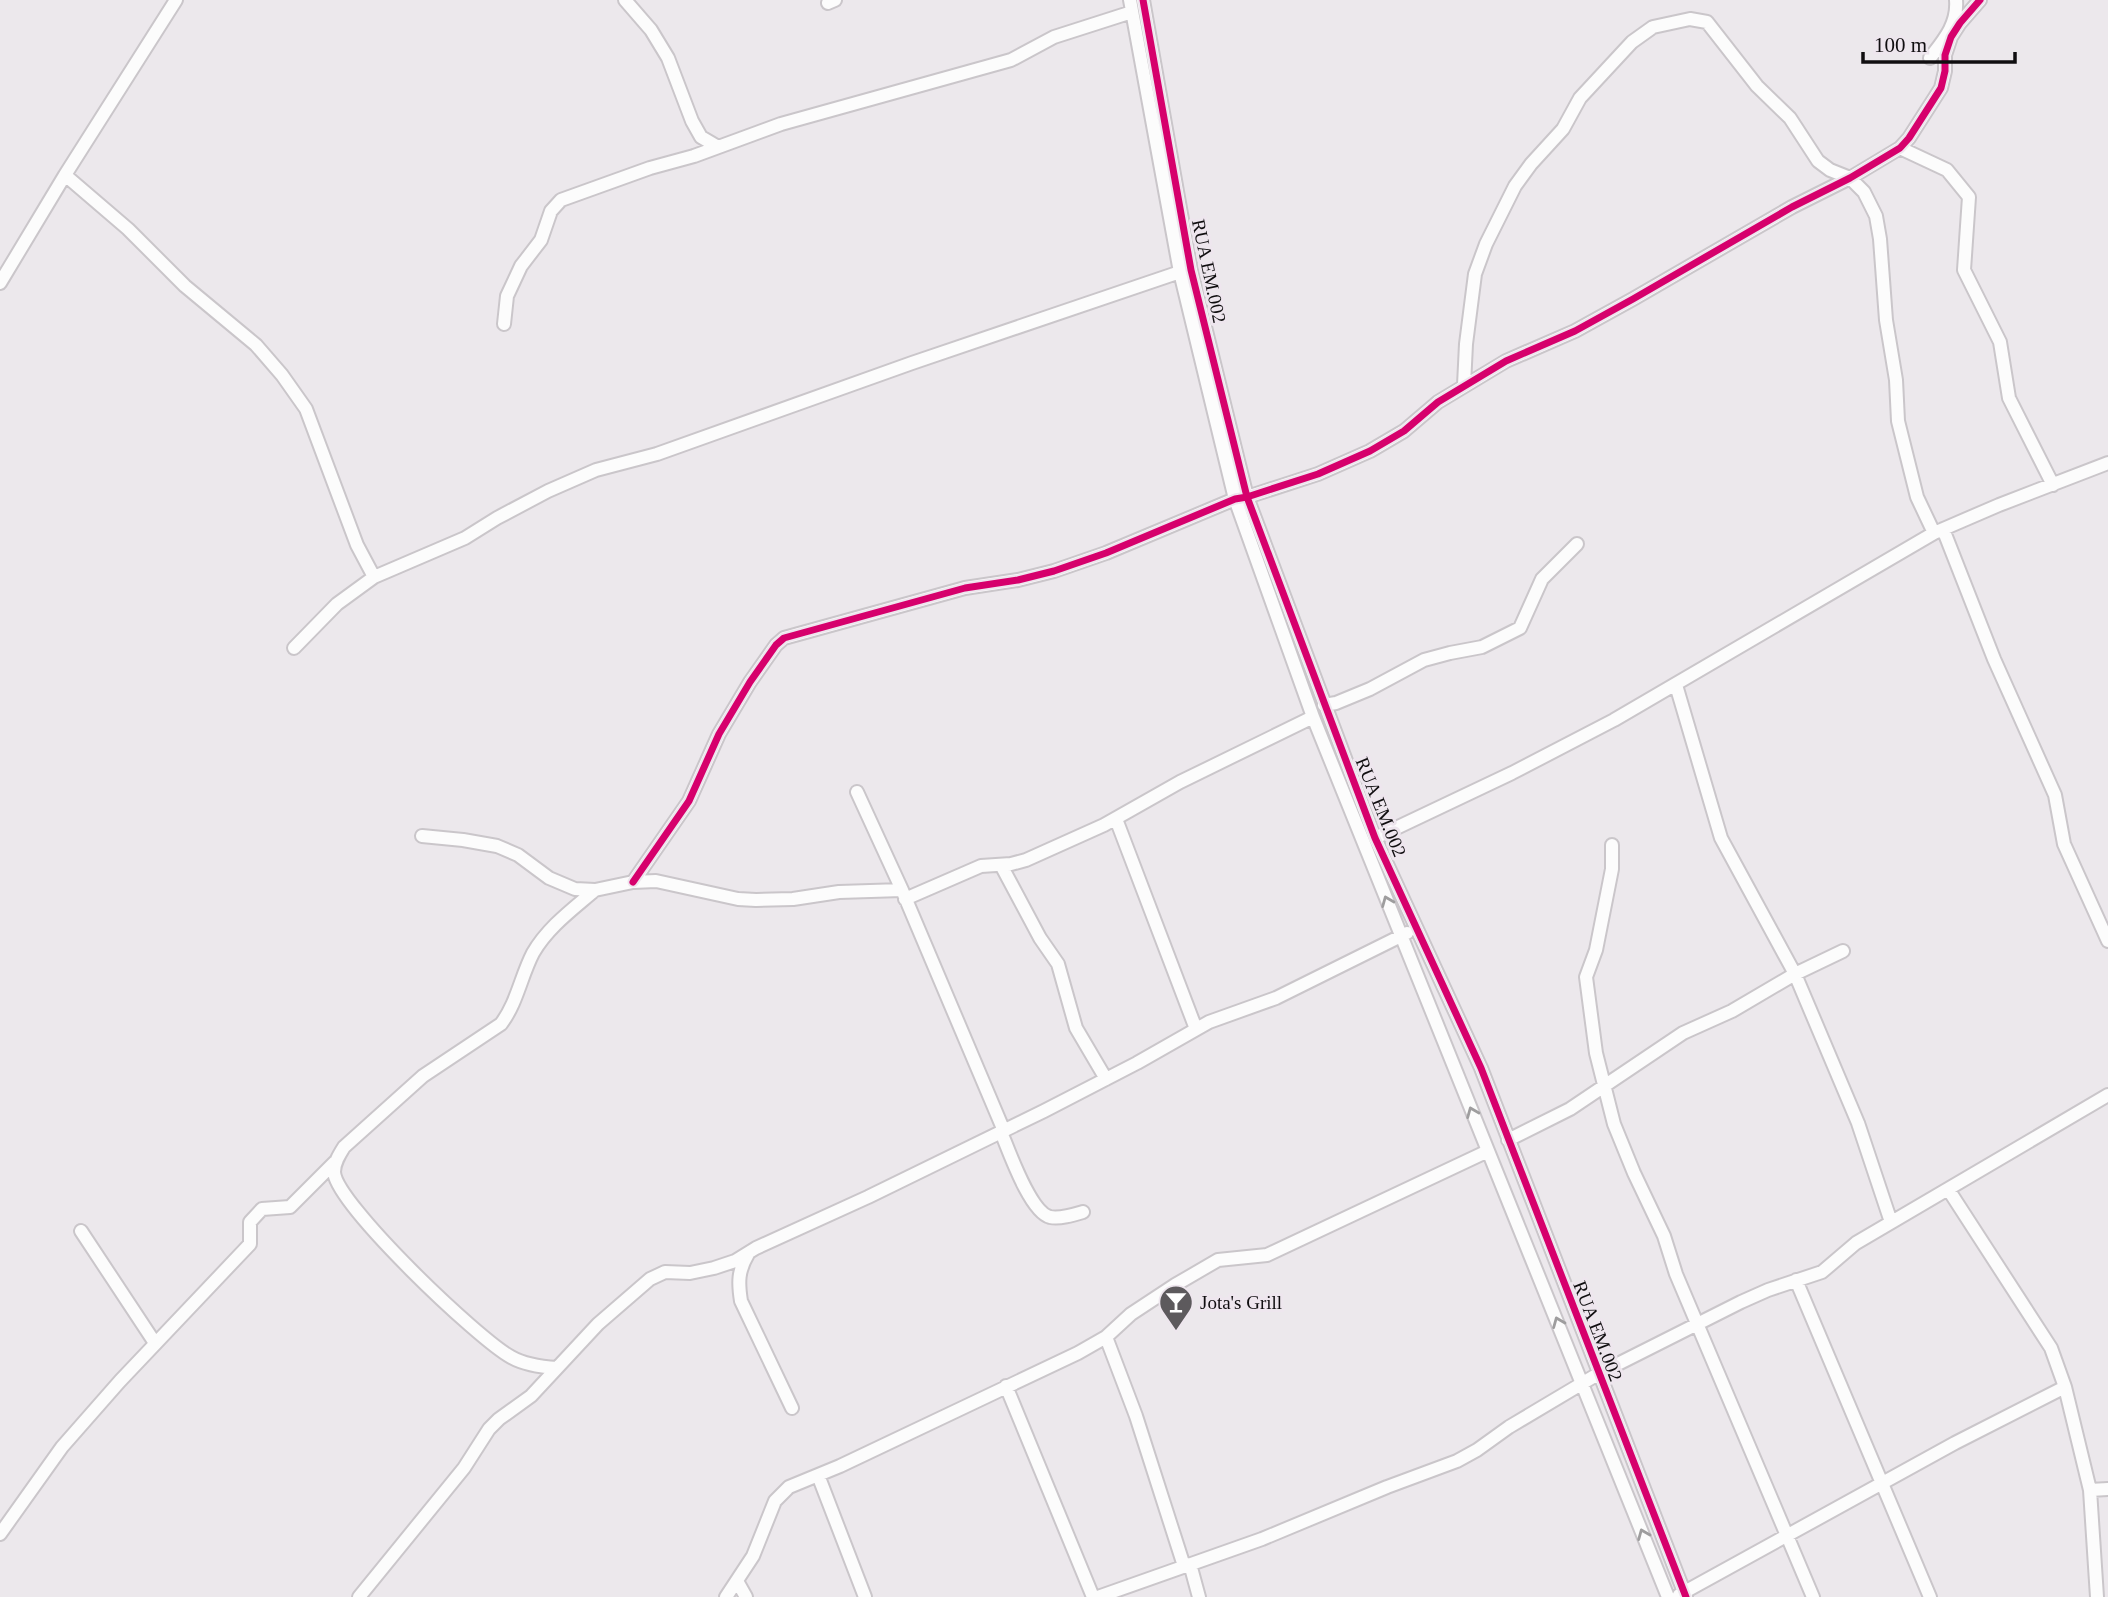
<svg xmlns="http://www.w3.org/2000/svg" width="2108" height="1597" viewBox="0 0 2108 1597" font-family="Georgia,serif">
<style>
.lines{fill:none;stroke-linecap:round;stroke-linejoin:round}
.minor-casing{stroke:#cac6ca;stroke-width:16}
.minor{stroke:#fcfcfc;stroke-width:12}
.cycleway-casing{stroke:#eee6ee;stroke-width:11}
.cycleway{stroke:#d6006c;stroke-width:7}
.oneway{stroke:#9e9d9e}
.labels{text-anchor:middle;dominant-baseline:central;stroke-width:6;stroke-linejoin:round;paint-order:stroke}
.street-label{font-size:19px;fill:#100e10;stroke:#eee6ee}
.poi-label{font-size:19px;fill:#100e10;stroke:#eee6ee;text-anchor:start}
</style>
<rect width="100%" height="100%" fill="#ece8ec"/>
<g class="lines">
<g class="minor-casing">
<path id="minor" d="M625,0L651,30L668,58L692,121L701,137L718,147
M1130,0L1180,272L1235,499L1313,717L1668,1597
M1143,0L1191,270L1247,497L1375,838L1481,1068L1686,1597
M828,3L835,0
M1930,58C1944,40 1958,24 1956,0
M1900,148L1947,170L1969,197L1964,270L2000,342L2009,398L2053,485
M65,175L128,229L185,286L256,345L282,375L306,409L357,545L374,577L465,538L497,518L548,491L596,470L657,454L912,363L1180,272
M0,283L65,175L176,0
M504,324L507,296L521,266L541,240L551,211L561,200L650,168L694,156L781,124L1011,60L1054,37L1132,12
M1464,385L1466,344L1475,274L1486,244L1515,186L1531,164L1563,129L1580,98L1632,42L1653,27L1690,19L1707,22L1757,86L1790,118L1818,161L1830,170L1850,178L1864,192L1876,216L1880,239L1886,320L1896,380L1898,421L1917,497L1934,533
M1943,529L1994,659L2055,795L2064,844L2108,941
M294,648L337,604L374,577
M1676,685L1721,838L1795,974L1858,1123L1891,1222
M1324,705L1336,703L1370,689L1424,660L1450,653L1482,647L1520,628L1542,579L1577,544
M857,792L902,890L1004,1131
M1116,819L1196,1029
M422,836L463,840L497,846L518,855L549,878L575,889L595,890L633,882L656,881L738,899L756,900L793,899L839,892L902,890
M1375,838L1512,773L1614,720L1934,533L1999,505L2108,463
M1612,845V869L1596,950L1586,977L1596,1053L1614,1124L1634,1173L1664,1236L1676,1274L1813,1597
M1001,865L1040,938L1058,964L1076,1028L1106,1079
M633,882L689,801L719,734L750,682L776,645L784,638L965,588L1018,580L1054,571L1106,553L1235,499L1247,497L1318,474L1370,451L1404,431L1438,402L1506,361L1575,331L1633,299L1792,207L1850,178L1900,148L1909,138L1941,88L1945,71V55L1951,37L1960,23L1980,0
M905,899L981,866L1011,864L1026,860L1104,825L1180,782L1313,717
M1001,1132C1009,1151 1030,1212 1050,1217C1060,1219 1073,1215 1083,1212
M1508,1140L1570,1109L1683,1033L1732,1011L1795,974L1843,951
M1948,1189L2051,1348L2065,1387L2090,1490L2097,1597
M81,1231L155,1343
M748,1254C738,1271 738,1282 741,1301L792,1408
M1796,1280L1930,1597
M1106,1337L1136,1416L1184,1566
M557,1368C541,1367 525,1365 511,1357C478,1339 336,1204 334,1172C334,1163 339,1155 344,1147L423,1076L501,1024C517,1003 521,976 533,953C548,927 573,909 595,890
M1006,1386L1093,1597
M818,1475L865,1597
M2090,1490L2108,1489
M0,1534L62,1447L120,1381L250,1244V1222L262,1209L290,1207L335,1162
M1190,1564L1199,1597
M737,1581L746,1597
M1679,1595L1955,1443L2065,1387
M359,1597L464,1468L489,1429L499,1419L531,1396L598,1324L650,1279L665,1272L690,1273L714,1268L735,1261L756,1248L868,1197L1044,1111L1137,1063L1209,1022L1276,998L1407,933
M726,1597L753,1556L775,1501L789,1487L840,1466L1078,1353L1106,1337L1131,1314L1175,1285L1218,1260L1267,1255L1488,1151
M1098,1597L1262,1539L1387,1487L1457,1461L1477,1450L1509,1427L1598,1374L1741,1302L1768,1290L1822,1272L1856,1243L2108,1095"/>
</g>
<use href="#minor" class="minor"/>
<g class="cycleway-casing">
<path id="cycleway" d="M1143,0L1191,270L1247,497L1375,838L1481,1068L1686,1597
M633,882L689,801L719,734L750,682L776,645L784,638L965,588L1018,580L1054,571L1106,553L1235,499L1247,497L1318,474L1370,451L1404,431L1438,402L1506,361L1575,331L1633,299L1792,207L1850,178L1900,148L1909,138L1941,88L1945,71V55L1951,37L1960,23L1980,0"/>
</g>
<use href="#cycleway" class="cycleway"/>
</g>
<defs><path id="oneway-chevron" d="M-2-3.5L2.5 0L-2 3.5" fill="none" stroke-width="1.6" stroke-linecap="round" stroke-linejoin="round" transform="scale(1.75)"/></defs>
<g class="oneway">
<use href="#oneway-chevron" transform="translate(1387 901) rotate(-112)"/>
<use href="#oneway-chevron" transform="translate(1472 1112) rotate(-112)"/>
<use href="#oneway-chevron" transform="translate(1558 1322) rotate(-112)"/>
<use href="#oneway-chevron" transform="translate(1643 1534) rotate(-112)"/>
</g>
<defs>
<g id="bar-pin" transform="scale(1.75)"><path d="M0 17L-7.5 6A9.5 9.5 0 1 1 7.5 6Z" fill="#5d5a5d" stroke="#eee6ee"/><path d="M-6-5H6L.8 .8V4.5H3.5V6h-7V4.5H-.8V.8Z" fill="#fff"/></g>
</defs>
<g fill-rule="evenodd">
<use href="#bar-pin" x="1176" y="1302"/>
</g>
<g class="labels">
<g class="street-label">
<text transform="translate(1209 271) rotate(78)">RUA EM.002</text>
<text transform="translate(1381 807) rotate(68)">RUA EM.002</text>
<text transform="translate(1598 1331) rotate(69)">RUA EM.002</text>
</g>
<g class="poi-label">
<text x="1200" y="1302">Jota's Grill</text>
</g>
</g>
<path d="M1863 52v10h152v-10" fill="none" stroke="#100e10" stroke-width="3.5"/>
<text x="1874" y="52" font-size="21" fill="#100e10" stroke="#eee6ee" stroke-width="5" paint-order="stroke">100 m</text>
</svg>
